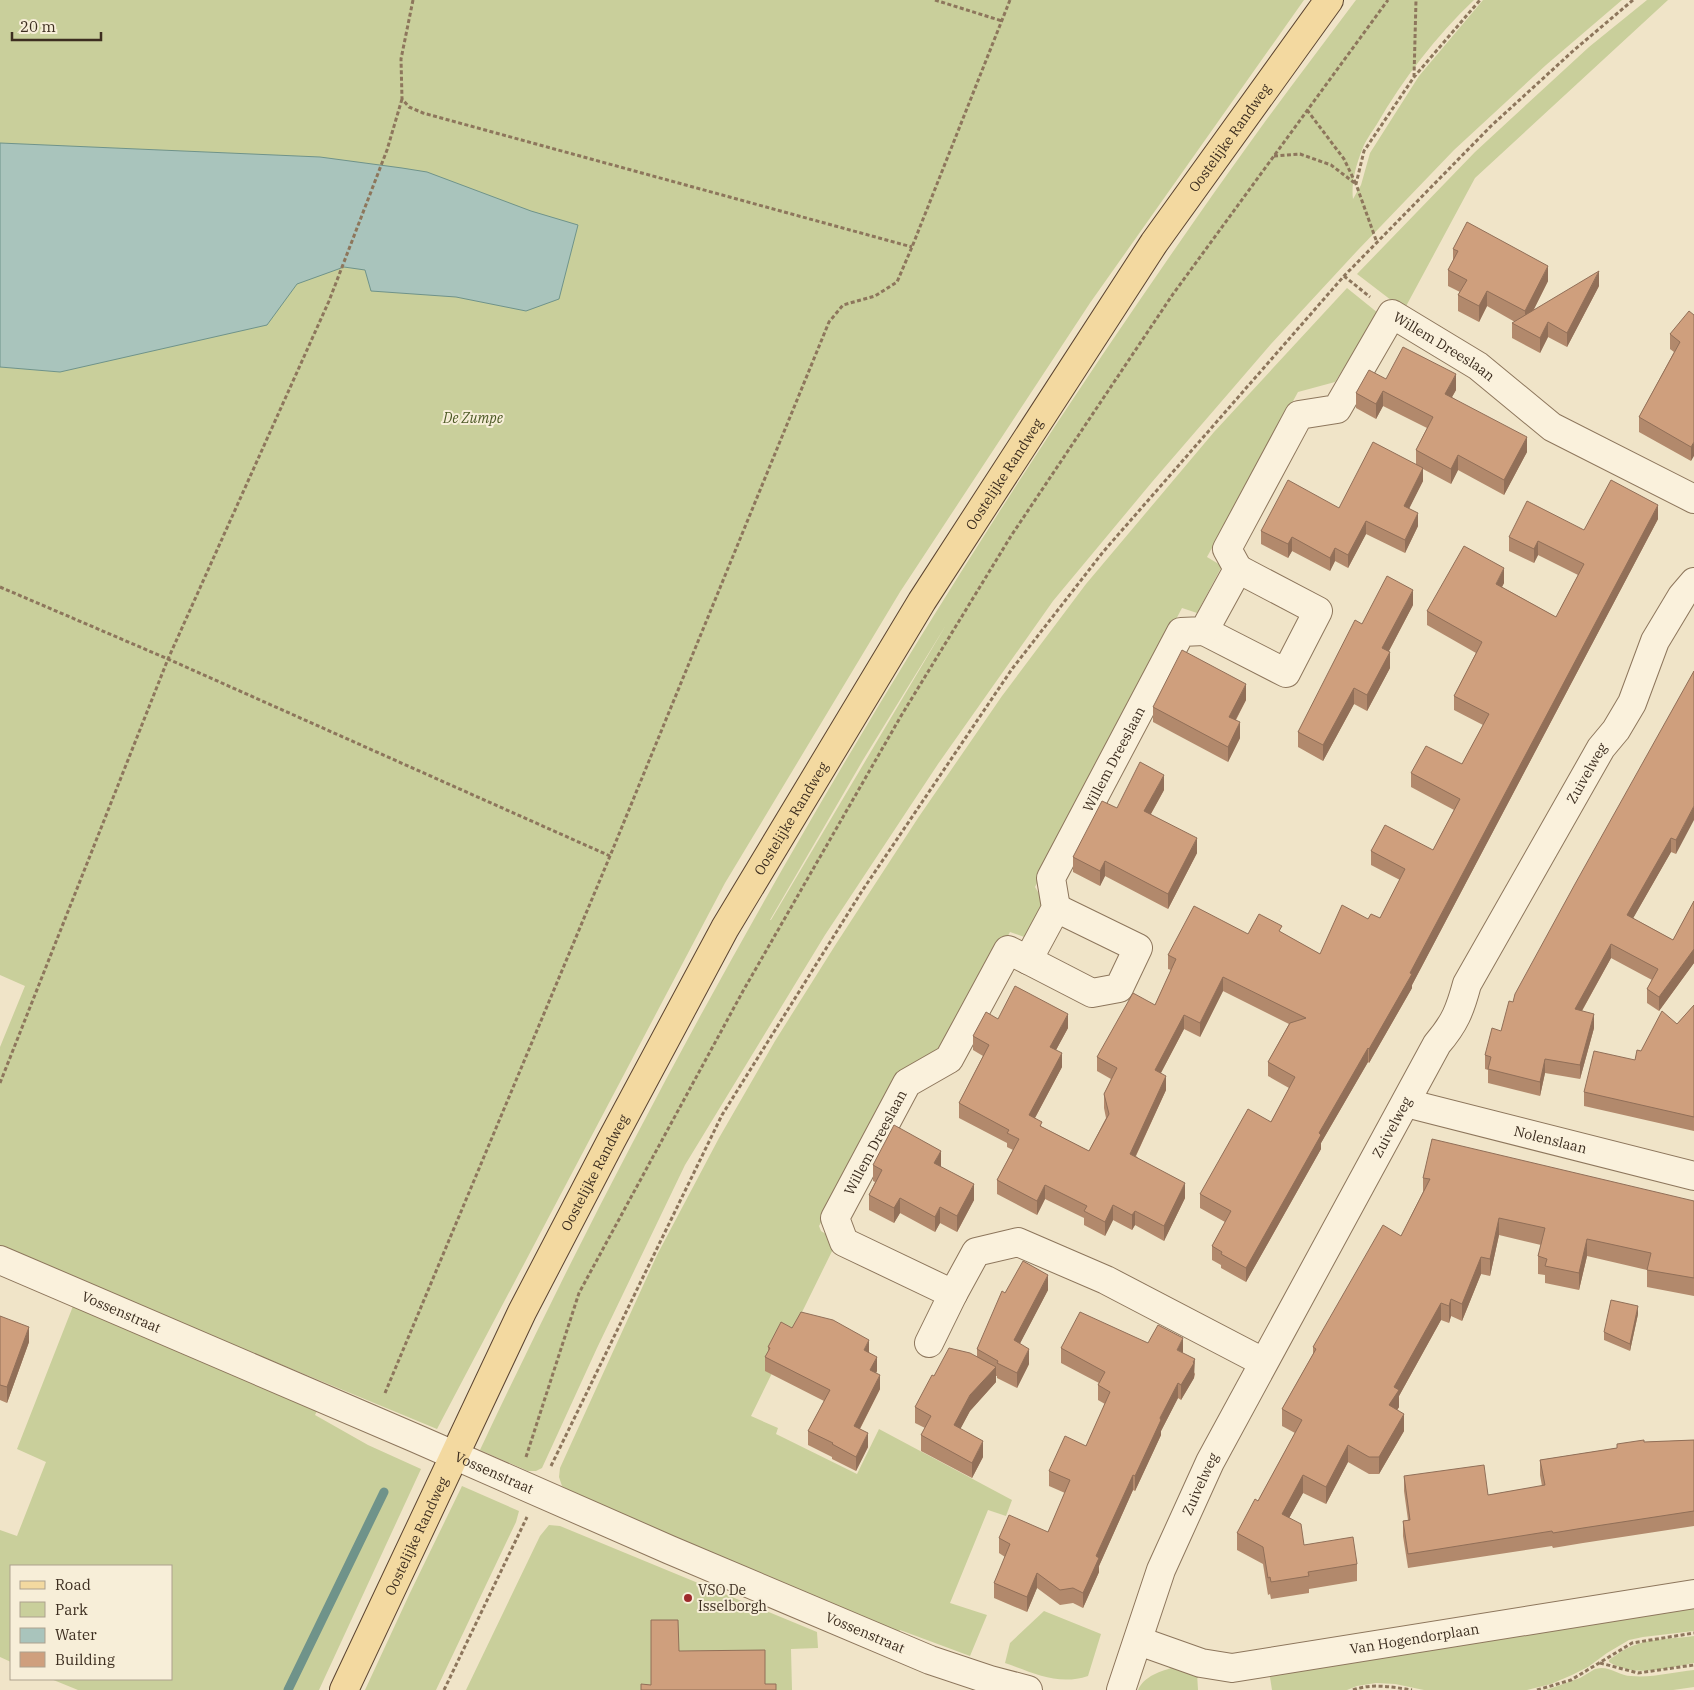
<svg xmlns="http://www.w3.org/2000/svg" width="1694" height="1690" viewBox="0 0 1694 1690" font-family="'IBM Plex Serif',serif">
<style>
.green{fill:#c9cf9b;fill-rule:evenodd}
.water{fill:#a9c4bc;stroke:#6f938a}
.lines{fill:none;stroke-linecap:round;stroke-linejoin:round}
.stream{stroke:#6f938a;stroke-width:9}
.minor-casing{stroke:#8d765c;stroke-width:30}
.tertiary-casing{stroke:#8d765c;stroke-width:30}
.primary-casing{stroke:#5b4430;stroke-width:30}
.path{stroke:#8d765c;stroke-width:3;stroke-dasharray:4 2.5;stroke-linecap:butt}
.minor{stroke:#faf1dc;stroke-width:28}
.tertiary{stroke:#faf1dc;stroke-width:28}
.primary{stroke:#f3d9a0;stroke-width:28}
.wall{fill:#b2896c}
.shaded-wall{fill:#916f58}
.building{fill:#cf9f7d;stroke:#916f58}
.poi-dot{fill:#9e2a2b;stroke:#f7eed8;stroke-width:2}
.labels{text-anchor:middle;dominant-baseline:central;stroke-width:4;stroke-linejoin:round;paint-order:stroke}
.street-label{font-size:14px;fill:#3d2e20;stroke:#f7eed8}
.park-label{font-size:14px;font-style:italic;fill:#4d5a26;stroke:#f7eed8}
.poi-label{font-size:14px;fill:#3d2e20;stroke:#f7eed8;text-anchor:start}
</style>
<rect width="100%" height="100%" fill="#f0e4c8"/>
<path class="green" d="M0,0H1304L1090,303L900,592L725,883L437,1429L0,1248V1047L25,986L0,975Z
M1356,0H1474C1436,36 1403,79 1377,124C1372,132 1365,141 1362,150C1356,165 1351,184 1353,199L1361,185L1370,153L1419,76L1483,0H1622L1546,65L1454,150L1357,251L1271,344L1152,482L1053,601L938,764L825,935L685,1165L597,1348L542,1468L536,1471H528L480,1450C659,1069 868,703 1103,354C1154,279 1206,203 1259,130C1291,86 1324,43 1356,0ZM946,625L771,920H770L863,760Z
M1647,0H1668L1475,178L1404,310L1357,274L1475,152L1589,47Z
M1347,288L1378,313L1335,382L1298,392L1207,557L1222,566L1197,613L1182,608L1035,887L1044,902L1027,938L1010,932L942,1054L906,1072L819,1226L821,1231L837,1241L751,1416L778,1428L776,1434L857,1474L879,1429L1012,1500L1006,1516L988,1510L950,1603L987,1615L970,1656L900,1630L897,1639L619,1519L562,1486L559,1477L560,1468L657,1255L719,1138L775,1041L836,944L918,818L1002,696L1086,584L1214,432Z
M75,1301L319,1407L315,1415L368,1445L421,1469L319,1690H78L51,1679H171V1566H11V1662L0,1657V1530L17,1536L46,1462L17,1449Z
M462,1486L519,1511L516,1522L436,1690H365L409,1595Z
M549,1525L560,1526L817,1632L818,1648L791,1649L792,1690H466L540,1536Z
M1694,1608V1631L1643,1637L1629,1640L1607,1653L1588,1667L1572,1675L1551,1684L1527,1690H1424L1395,1684L1376,1683L1357,1686L1347,1690H1272L1269,1671Z
M1044,1611L1101,1634L1088,1676C1058,1686 1034,1673 1005,1663L1010,1643Z
M1694,1636V1663C1667,1668 1634,1678 1609,1662V1660C1616,1655 1624,1649 1632,1646C1651,1638 1674,1639 1694,1636Z
M1175,1667L1197,1673L1198,1690H1138C1144,1676 1161,1671 1175,1667Z
M1601,1668C1612,1668 1621,1676 1631,1676C1652,1678 1674,1672 1694,1670V1687L1673,1690H1546L1580,1678L1595,1669Z"/>
<path class="water" d="M0,143L320,157L402,168L427,172L531,211L578,225L559,299L526,311L456,297L371,291L365,270L344,267L297,284L267,325L60,372L0,367Z"/>
<g class="lines">
<path class="stream" d="M288,1690L384,1492"/>
<g class="minor-casing">
<g id="minor">
<path d="M1204,631L1286,673L1318,611L1238,569"/>
<path d="M1028,960L1092,993L1119,988L1138,948L1056,908"/>
<path id="s1" d="M1406,1103L1694,1176"/>
<path id="s2" d="M0,1260L415,1438L670,1550L930,1660L990,1680L1028,1690"/>
<path d="M929,1343L953,1294"/>
<path id="s3" d="M1263,1362L1106,1280L1018,1242L976,1252L953,1294L844,1242L835,1218L907,1083L949,1059L1008,950L1028,960L1056,908L1051,878L1181,632L1204,631L1238,569L1227,549L1299,415L1337,409L1392,314L1478,366L1552,427L1694,499"/>
<path id="s4" d="M1139,1641L1201,1663L1232,1668L1694,1594"/>
</g>
</g>
<g class="tertiary-casing">
<g id="tertiary">
<path id="s5" d="M1121,1690L1161,1570L1210,1462L1437,1044C1455,1023 1460,1010 1467,984L1601,748L1616,730L1632,703L1655,641L1682,596L1694,582"/>
</g>
</g>
<g class="primary-casing">
<g id="primary">
<path id="s6" d="M344,1690L522,1312L611,1141L725,928L922,601L1154,243L1329,0"/>
</g>
</g>
<path class="path" d="M413,0L401,59L402,99L409,107L423,113L912,247
M935,0L1002,21
M1414,77L1416,0
M1274,156L1300,154L1331,165L1356,184L1344,159L1307,110
M1376,240L1356,184L1364,151L1414,77L1480,0
M1344,276L1370,297
M0,587L168,659L610,856
M0,1083L168,659L329,301L387,150L402,99
M385,1393L610,856L829,322L843,305L875,296L897,282L912,247L1010,0
M526,1457L579,1293L743,991L901,716L1011,536L1173,294L1388,0
M551,1466L722,1115L862,891L1012,669L1103,552L1344,276L1491,126L1573,51L1633,0
M1600,1663L1638,1673L1694,1665
M444,1690L527,1517
M1353,1690C1372,1683 1392,1687 1412,1690
M1537,1690L1571,1680L1632,1643L1694,1633"/>
<use href="#minor" class="minor"/>
<use href="#tertiary" class="tertiary"/>
<use href="#primary" class="primary"/>
</g>
<path class="wall" d="M1453,249L1548,281L1533,311L1599,286L1567,347L1548,337L1540,353L1512,338V323L1515,322L1487,306L1479,322L1458,311V295L1460,292L1448,286V270L1453,261Z
M1694,315L1691,461L1639,432V417L1674,352L1670,349V334Z
M1386,379L1456,390L1452,397L1527,452L1504,495L1458,470L1451,484L1423,469V481L1409,508L1418,526L1405,553L1366,534L1348,568L1335,561L1330,571L1292,551L1288,558L1261,544V531L1339,508L1416,465V450L1427,428L1383,406L1376,419L1356,408V393Z
M1658,519L1412,985V988L1369,1063L1368,1062L1321,1143V1149L1246,1282L1221,1268V1265L1212,1260V1246L1225,1222L1200,1208V1194L1271,1122L1289,1088L1268,1076V1062L1289,1024L1223,991L1200,1037L1184,1029L1161,1073L1166,1090L1136,1156L1185,1198L1164,1241L1135,1225L1132,1230L1113,1220L1105,1236L1084,1225V1218L1045,1199L1037,1215L997,1194V1180L1013,1150L1007,1147V1143L959,1118V1103L983,1056L973,1050V1036L998,1019L1068,1028L1056,1050L1062,1067L1035,1118L1042,1127L1089,1151L1106,1118L1104,1108V1094L1111,1079L1097,1071V1057L1155,1005L1171,970L1168,969V955L1248,934L1282,933L1320,954L1368,919L1380,918L1400,880L1371,865V851L1433,850L1454,810L1411,787V773L1462,764L1483,725L1454,710V696L1476,653L1427,625V611L1504,583L1502,587L1556,617L1578,575L1538,555L1534,563L1509,551V537L1584,530Z
M1413,605L1389,651L1390,668L1367,711L1354,704L1323,761L1298,747V732L1362,624Z
M1694,671L1676,854L1671,852L1633,918L1673,940L1694,901V963L1659,1011L1647,1003V989L1652,980L1611,958L1582,1011L1594,1028L1580,1079L1545,1073L1540,1096L1488,1083V1070L1485,1069V1055L1501,1031L1513,1002Z
M1246,700L1236,720L1240,738L1228,762L1153,722V707Z
M1164,790L1151,814L1197,853L1168,909L1105,876L1100,886L1073,872V857L1117,808Z
M1694,1005V1131L1584,1106V1092L1635,1060L1641,1051L1677,1024Z
M873,1165L941,1167L974,1200L957,1232L940,1223L935,1232L900,1213L894,1223L869,1210V1195L875,1182L873,1181Z
M1423,1178L1694,1201V1296L1647,1287V1270L1587,1256L1579,1290L1545,1283V1275L1538,1274V1256L1541,1245L1499,1235L1490,1276L1481,1274L1462,1321L1451,1316L1449,1323L1441,1320L1399,1396V1407L1397,1410L1404,1431L1379,1474H1369L1348,1462L1326,1504L1303,1493L1289,1518L1304,1545L1357,1564V1581L1309,1589V1593L1271,1599L1270,1594L1268,1595L1263,1564L1237,1550V1533L1258,1501L1295,1433L1282,1426V1409L1313,1354V1347L1401,1236L1423,1192Z
M1048,1290L1020,1343L1029,1364L1017,1388L997,1378V1376H996V1382L970,1411L960,1429L983,1457L972,1478L921,1451V1435L925,1428L915,1423V1407L934,1376L977,1357V1349L1005,1293Z
M1638,1314L1630,1351L1604,1340V1332Z
M0,1316L29,1342L7,1403L0,1400Z
M1148,1343L1183,1353L1195,1374L1194,1378L1181,1400L1178,1398L1161,1431V1435L1135,1491L1133,1490L1099,1566V1572L1083,1608L1073,1603L1060,1605L1037,1588L1027,1612L994,1598V1583L1005,1557L999,1553V1538L1048,1532L1065,1493L1049,1486V1471L1086,1446L1105,1404L1098,1400V1385L1099,1383L1061,1363V1348Z
M768,1347L869,1352L877,1371L876,1373L880,1389L860,1429L868,1447L856,1471L832,1459V1457L808,1445V1431L824,1401L765,1371V1357L768,1352Z
M1694,1440V1526L1583,1543L1553,1548L1552,1546L1408,1568L1403,1536V1521L1408,1520L1404,1491V1476L1488,1495L1542,1486L1540,1475V1460L1617,1448V1444L1644,1442Z"/>
<path class="shaded-wall" d="M1548,266V281L1525,327V311Z
M1599,271V286L1567,347V333Z
M1487,291V306L1479,322V306Z
M1548,322V337L1540,353V338Z
M1456,374V390L1445,409V394Z
M1383,391V406L1376,419V404Z
M1527,437V452L1504,495V480Z
M1694,442V456L1691,461V447Z
M1458,455V470L1451,484V469Z
M1423,468V481L1404,519V506Z
M1658,505V519L1412,985V988L1369,1063V1049L1410,973Z
M1418,513V526L1405,553V540Z
M1366,521V534L1348,568V555Z
M1292,537V551L1288,558V544Z
M1538,541V555L1534,563V549Z
M1335,548V561L1330,571V558Z
M1504,568V583L1496,598V584Z
M1413,590V605L1382,664V648Z
M1390,652V668L1367,711V695Z
M1246,684V700L1229,732V717Z
M1354,688V704L1323,761V745Z
M1240,722V738L1228,762V747Z
M1164,775V790L1144,826V811Z
M1694,806V820L1676,854V840Z
M1197,838V853L1168,909V894Z
M1671,838V852L1627,929V915Z
M1105,861V876L1100,886V871Z
M1611,944V958L1575,1023V1009Z
M1694,949V963L1659,1011V997Z
M1223,977V991L1200,1037V1023Z
M1068,1014V1028L1050,1061V1047Z
M1594,1014V1028L1580,1079V1065Z
M1184,1015V1029L1155,1084V1070Z
M1368,1048V1062L1321,1143V1149L1246,1282V1268L1319,1133Z
M1062,1053V1067L1029,1129V1115Z
M1545,1059V1073L1540,1096V1082Z
M1166,1076V1090L1130,1168V1154Z
M941,1151V1166L934,1179V1163Z
M1185,1183V1198L1164,1241V1226Z
M974,1184V1200L957,1232V1216Z
M1045,1185V1199L1037,1215V1201Z
M900,1198V1213L894,1223V1208Z
M1113,1205V1220L1105,1236V1222Z
M940,1207V1223L935,1232V1217Z
M1135,1211V1225L1132,1230V1215Z
M1499,1218V1235L1490,1276V1259Z
M1587,1239V1256L1579,1290V1273Z
M1481,1257V1274L1462,1321V1304Z
M1048,1275V1290L1014,1355V1340Z
M1451,1299V1316L1449,1323V1306Z
M1441,1303V1320L1399,1396V1407L1389,1423V1405L1394,1387Z
M1638,1306V1314L1630,1351V1344Z
M29,1327V1342L7,1403V1387Z
M1183,1338V1353L1177,1350Z
M869,1340V1354L864,1350Z
M1029,1349V1364L1017,1388V1373Z
M877,1357V1371L870,1384V1370Z
M1195,1359L1194,1378L1181,1400V1385Z
M996,1367V1382L970,1411L954,1441V1425L970,1395Z
M880,1375V1389L854,1440V1426Z
M1178,1383V1398L1161,1431V1435L1135,1491V1476L1160,1418Z
M1404,1414V1431L1379,1474V1457Z
M868,1433V1447L856,1471V1457Z
M983,1441V1457L972,1478V1463Z
M1348,1445V1462L1326,1504V1487Z
M1133,1475V1490L1099,1566V1572L1083,1608V1593L1096,1556Z
M1303,1475V1493L1282,1531V1514Z
M1037,1573V1588L1027,1612V1597Z"/>
<path class="building" d="M1467,222L1548,266L1525,311L1487,291L1479,306L1458,295L1467,280L1448,270L1458,251L1453,249Z
M1599,271L1567,333L1548,322L1540,338L1512,323Z
M1689,311L1694,315V442L1691,447L1639,417L1680,342L1670,334Z
M1403,347L1456,374L1445,394L1527,437L1504,480L1458,455L1451,469L1416,450L1433,417L1383,391L1376,404L1356,393L1369,370L1386,379Z
M1373,442L1423,468L1404,506L1418,513L1405,540L1366,521L1348,555L1335,548L1330,558L1292,537L1288,544L1261,531L1288,480L1339,508Z
M1611,480L1658,505L1410,973L1412,974L1369,1049L1368,1048L1319,1133L1321,1135L1246,1268L1221,1254L1222,1252L1212,1246L1231,1211L1200,1194L1248,1109L1271,1122L1295,1077L1268,1062L1290,1023L1306,1018L1223,977L1200,1023L1184,1015L1155,1070L1166,1076L1130,1154L1185,1183L1164,1226L1135,1211L1132,1215L1113,1205L1105,1222L1084,1211L1087,1206L1045,1185L1037,1201L997,1180L1019,1139L1007,1133L1009,1130L959,1103L989,1045L973,1036L986,1012L998,1019L1015,986L1068,1014L1050,1047L1062,1053L1029,1115L1042,1122L1040,1126L1089,1151L1109,1114L1104,1094L1117,1068L1097,1057L1133,993L1155,1005L1176,959L1168,955L1194,906L1248,934L1259,914L1282,926L1279,931L1320,954L1342,905L1368,919L1371,914L1380,918L1405,869L1371,851L1385,825L1433,850L1460,799L1411,773L1426,746L1462,764L1489,714L1454,696L1482,642L1427,611L1464,546L1504,568L1496,584L1556,617L1584,564L1538,541L1534,549L1509,537L1527,501L1584,530Z
M1387,576L1413,590L1382,648L1390,652L1367,695L1354,688L1323,745L1298,732L1355,620L1362,624Z
M1182,650L1246,684L1229,717L1240,722L1228,747L1153,707Z
M1694,671V806L1676,840L1671,838L1627,915L1673,940L1694,901V949L1659,997L1647,989L1658,969L1611,944L1575,1009L1594,1014L1580,1065L1545,1059L1540,1082L1488,1069L1491,1057L1485,1055L1492,1028L1501,1031L1509,1001L1513,1002L1515,994L1575,884Z
M1140,762L1164,775L1144,811L1197,838L1168,894L1105,861L1100,871L1073,857L1102,801L1117,808Z
M1694,1005V1117L1584,1092L1594,1051L1635,1060L1637,1050L1641,1051L1662,1011L1677,1024Z
M894,1125L941,1151L934,1163L974,1184L957,1216L940,1207L935,1217L900,1198L894,1208L869,1195L882,1170L873,1165Z
M1432,1139L1694,1201V1278L1647,1270L1651,1253L1587,1239L1579,1273L1545,1266L1547,1259L1538,1256L1545,1228L1499,1218L1490,1259L1481,1257L1462,1304L1451,1299L1449,1306L1441,1303L1394,1387L1399,1390L1389,1405L1404,1414L1379,1457H1369L1348,1445L1326,1487L1303,1475L1282,1514L1301,1524L1304,1545L1353,1537L1357,1564L1308,1572L1309,1576L1271,1582L1270,1577L1268,1578L1263,1547L1237,1533L1255,1499L1258,1501L1302,1420L1282,1409L1316,1349L1313,1347L1383,1225L1401,1236L1430,1179L1423,1178Z
M1023,1261L1048,1275L1014,1340L1029,1349L1017,1373L997,1363L998,1361L977,1349L1002,1291L1005,1293Z
M1611,1300L1638,1306L1630,1344L1604,1332Z
M801,1312L833,1320L869,1340L864,1350L877,1357L870,1370L880,1375L854,1426L868,1433L856,1457L832,1444L833,1443L808,1431L830,1390L765,1357L770,1348L768,1347L781,1322L792,1328Z
M1080,1312L1148,1343L1158,1325L1183,1338L1177,1350L1195,1359L1193,1362L1194,1363L1181,1385L1178,1383L1160,1418L1161,1420L1135,1476L1133,1475L1096,1556L1099,1558L1083,1593L1073,1588L1060,1590L1037,1573L1027,1597L994,1583L1010,1544L999,1538L1009,1515L1048,1532L1070,1480L1049,1471L1065,1436L1086,1446L1110,1392L1098,1385L1105,1372L1061,1348Z
M0,1316L29,1327L7,1387L0,1385Z
M949,1348L970,1353L996,1367L970,1395L954,1425L983,1441L972,1463L921,1435L931,1416L915,1407L932,1375L934,1376Z
M1644,1440V1442L1694,1440V1511L1583,1528L1553,1533L1552,1531L1408,1554L1403,1521L1410,1520L1404,1476L1484,1465L1488,1495L1545,1485L1540,1460L1617,1448V1444Z
M651,1620H678L679,1651L765,1650V1684H776V1690H641V1684L651,1685Z"/>
<circle class="poi-dot" cx="688" cy="1598" r="5"/>
<g class="labels">
<g class="street-label">
<text stroke="none"><textPath href="#s6" startOffset="1790">Oostelijke Randweg</textPath></text>
<text stroke="none"><textPath href="#s3" startOffset="1704">Willem Dreeslaan</textPath></text>
<text stroke="none"><textPath href="#s6" startOffset="1385">Oostelijke Randweg</textPath></text>
<text stroke="none"><textPath href="#s3" startOffset="1082">Willem Dreeslaan</textPath></text>
<text stroke="none"><textPath href="#s5" startOffset="1031">Zuivelweg</textPath></text>
<text stroke="none"><textPath href="#s6" startOffset="980">Oostelijke Randweg</textPath></text>
<text stroke="none"><textPath href="#s5" startOffset="626">Zuivelweg</textPath></text>
<text stroke="none"><textPath href="#s1" startOffset="149">Nolenslaan</textPath></text>
<text stroke="none"><textPath href="#s3" startOffset="596">Willem Dreeslaan</textPath></text>
<text stroke="none"><textPath href="#s6" startOffset="575">Oostelijke Randweg</textPath></text>
<text stroke="none"><textPath href="#s2" startOffset="132">Vossenstraat</textPath></text>
<text stroke="none"><textPath href="#s2" startOffset="538">Vossenstraat</textPath></text>
<text stroke="none"><textPath href="#s5" startOffset="221">Zuivelweg</textPath></text>
<text stroke="none"><textPath href="#s6" startOffset="170">Oostelijke Randweg</textPath></text>
<text stroke="none"><textPath href="#s2" startOffset="942">Vossenstraat</textPath></text>
<text stroke="none"><textPath href="#s4" startOffset="282">Van Hogendorplaan</textPath></text>
</g>
<g class="park-label">
<text x="473" y="418">De Zumpe</text>
</g>
<g class="poi-label">
<text x="698" y="1590">VSO De<tspan x="698" dy="16">Isselborgh</tspan></text>
</g>
</g>
<rect x="10" y="1565" width="162" height="115" fill="#f7eed8" stroke="#ada18e"/>
<rect x="20" y="1581" width="25" height="8" fill="#f3d9a0" stroke="#ada18e"/>
<text x="55" y="1590" font-size="15" fill="#3d2e20">Road</text>
<rect x="20" y="1602" width="25" height="15" fill="#c9cf9b" stroke="#ada18e"/>
<text x="55" y="1615" font-size="15" fill="#3d2e20">Park</text>
<rect x="20" y="1628" width="25" height="15" fill="#a9c4bc" stroke="#ada18e"/>
<text x="55" y="1640" font-size="15" fill="#3d2e20">Water</text>
<rect x="20" y="1652" width="25" height="15" fill="#cf9f7d" stroke="#ada18e"/>
<text x="55" y="1665" font-size="15" fill="#3d2e20">Building</text>
<path d="M12 32v8h89v-8" fill="none" stroke="#3d2e20" stroke-width="2.5"/>
<text x="20" y="32" font-size="15" fill="#3d2e20" stroke="#f7eed8" stroke-width="4" paint-order="stroke">20 m</text>
</svg>
